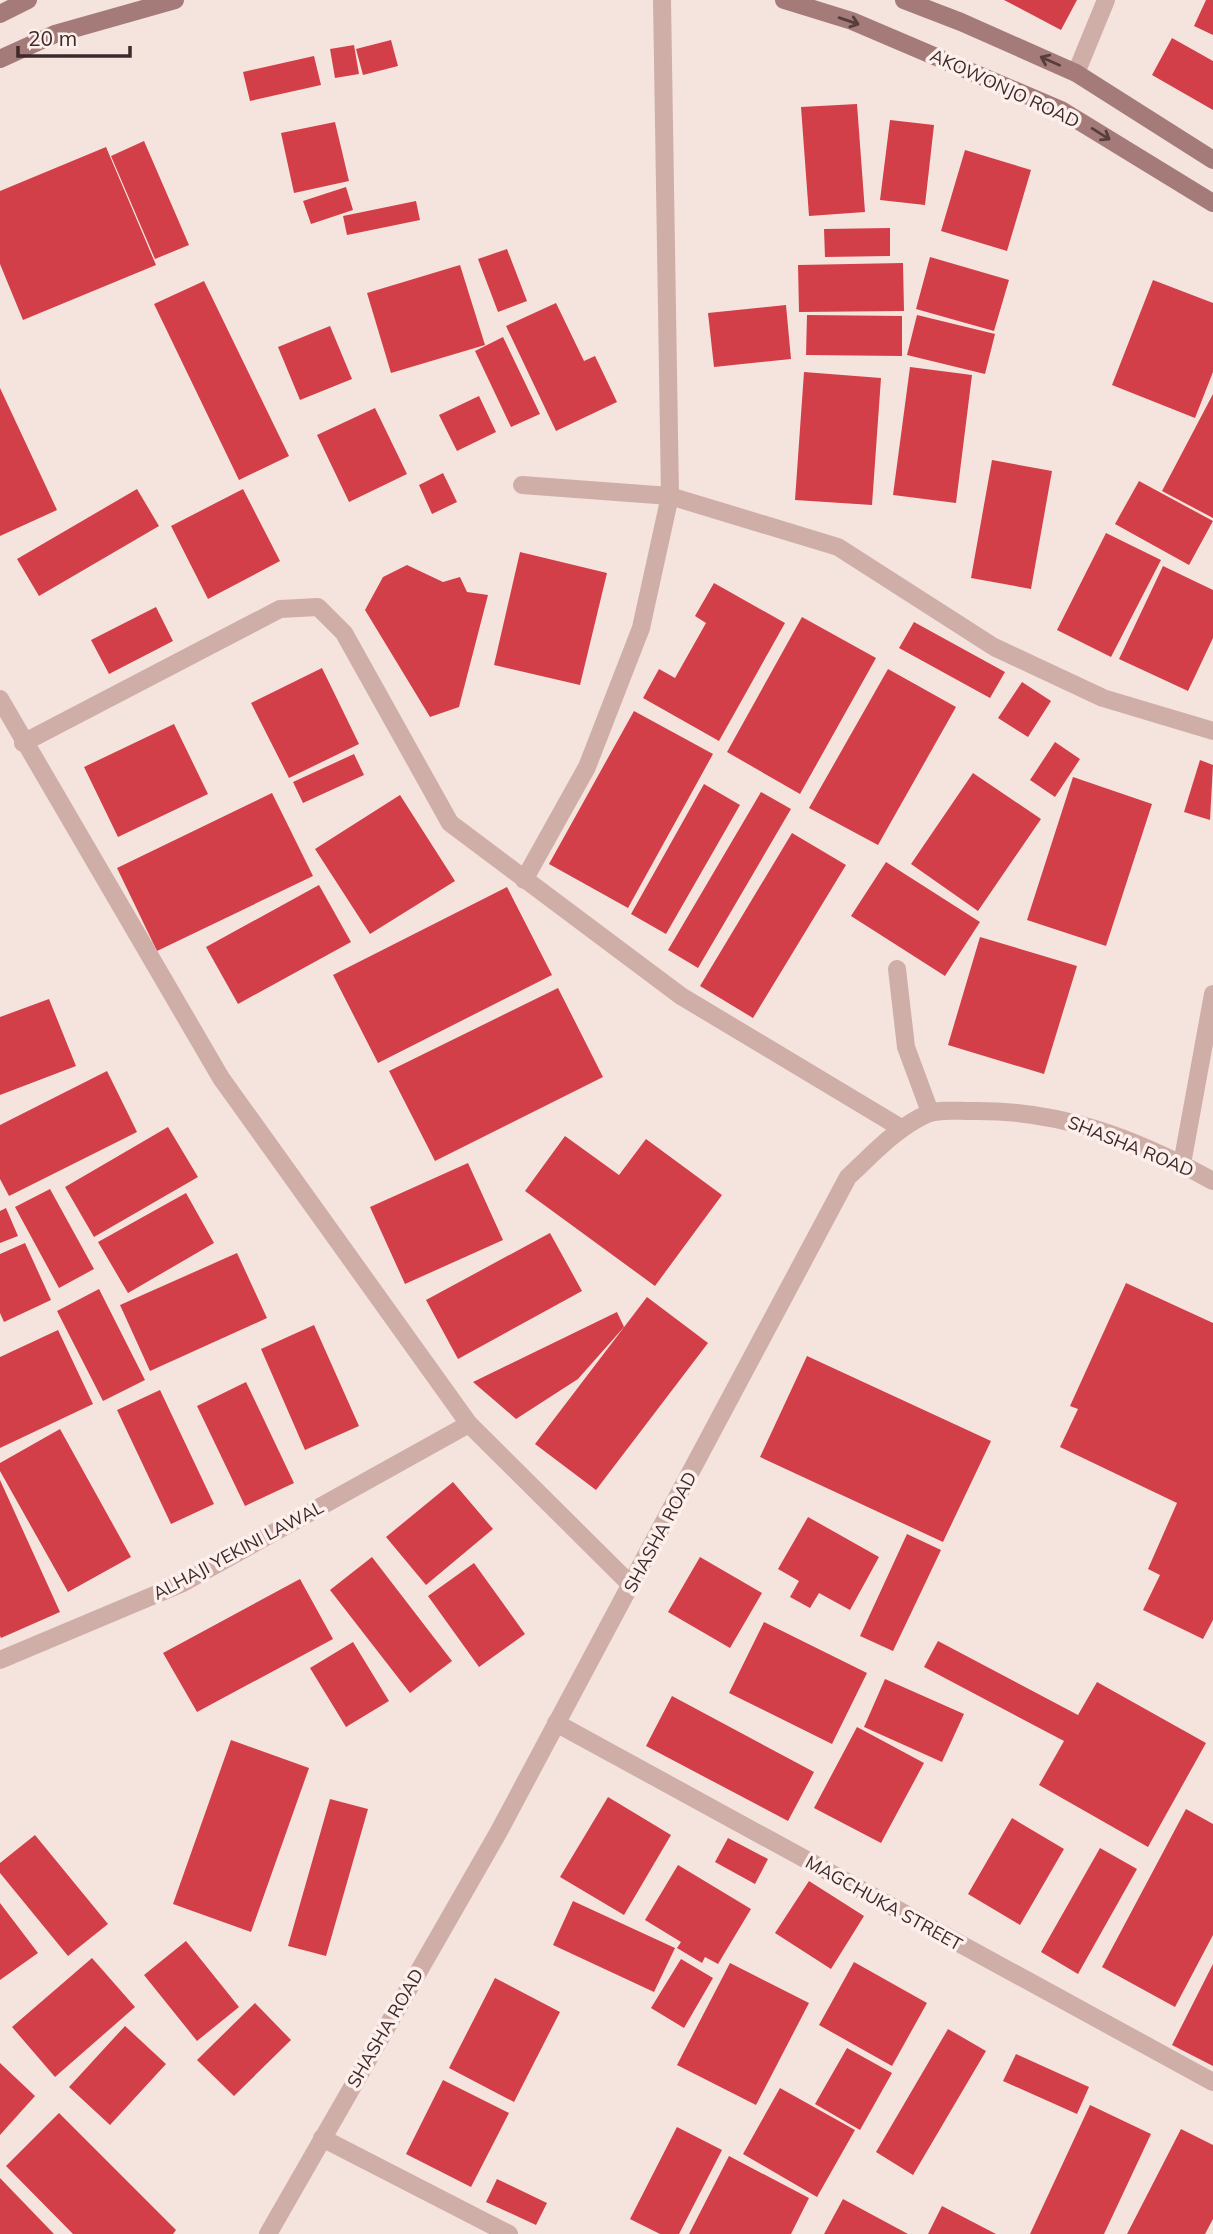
<svg xmlns="http://www.w3.org/2000/svg" width="1213" height="2234" viewBox="0 0 1213 2234" font-family="Mulish,sans-serif">
<style>
.building{fill:#d33f48}
.lines{fill:none;stroke-linecap:round;stroke-linejoin:round}
.service{stroke:#cfaea8;stroke-width:18}
.minor{stroke:#cfaea8;stroke-width:18}
.tertiary{stroke:#cfaea8;stroke-width:18}
.secondary{stroke:#a47b79;stroke-width:18}
.oneway{stroke:#563e3d}
.labels{text-anchor:middle;dominant-baseline:central;stroke-width:7;stroke-linejoin:round;paint-order:stroke}
.street-label{font-size:18px;fill:#3c2929;stroke:#fcefec}
</style>
<rect width="100%" height="100%" fill="#f5e3de"/>
<path class="building" d="M1004,0H1077L1061,30Z
M1206,0H1213V35L1194,26Z
M1172,38L1213,61V110L1152,75Z
M391,40L398,66L363,75L356,49Z
M354,45L359,74L335,78L330,49Z
M314,56L321,85L250,101L243,72Z
M857,104L865,212L809,216L801,107Z
M890,120L934,125L925,205L880,200Z
M335,122L349,181L294,193L281,133Z
M144,141L189,245L155,259L111,156Z
M106,147L156,265L23,320L0,264V191Z
M965,150L1031,170L1007,251L941,231Z
M346,187L353,210L311,224L303,201Z
M416,201L420,220L347,235L343,216Z
M890,228V256L825,257L824,229Z
M507,249L527,301L498,312L478,259Z
M930,257L1009,280L994,331L916,309Z
M903,263L904,311L799,312L798,265Z
M460,265L485,345L391,373L367,293Z
M1153,280L1213,303V372L1195,418L1112,385Z
M204,281L289,456L239,480L154,304Z
M556,303L584,361L595,356L617,402L556,431L506,326Z
M786,305L791,359L714,367L708,313Z
M807,315L902,316V356L806,355Z
M917,315L995,334L985,374L907,355Z
M330,326L352,379L300,400L278,347Z
M503,337L540,414L511,427L475,351Z
M910,367L972,375L956,503L893,495Z
M804,372L881,378L872,505L795,500Z
M0,388L57,510L0,536Z
M1213,394V518L1162,491Z
M479,396L496,432L457,451L439,415Z
M375,408L407,474L349,502L317,435Z
M992,460L1052,471L1031,589L971,578Z
M443,473L457,502L432,514L419,485Z
M1139,481L1213,521L1189,565L1115,524Z
M137,489L159,526L39,596L17,559Z
M243,489L280,561L208,599L171,526Z
M1106,533L1161,560L1111,657L1057,630Z
M520,552L607,573L580,685L494,665Z
M407,565L443,582L460,577L467,592L488,595L459,707L430,717L365,610L383,577Z
M1163,566L1213,590V638L1188,691L1119,659Z
M714,583L785,623L719,741L643,698L659,669L675,678L706,623L695,616Z
M156,607L173,641L109,674L91,640Z
M802,617L876,658L800,794L727,752Z
M914,622L1005,672L990,698L899,648Z
M322,668L359,744L289,778L251,703Z
M888,669L956,707L878,845L809,808Z
M1022,682L1051,701L1028,737L998,718Z
M634,711L713,754L628,908L549,864Z
M174,724L208,794L118,837L84,767Z
M1055,742L1080,759L1055,797L1030,780Z
M354,754L364,775L303,803L293,782Z
M1200,760L1213,765L1210,820L1184,812Z
M973,773L1041,819L978,911L911,864Z
M1073,777L1152,804L1106,946L1027,920Z
M704,784L740,805L666,934L631,914Z
M761,792L791,809L698,968L668,950Z
M272,793L313,876L157,951L117,868Z
M400,795L455,881L370,934L315,849Z
M792,833L846,865L753,1018L700,986Z
M886,862L980,922L945,976L851,916Z
M319,885L351,942L238,1004L206,947Z
M507,887L552,975L378,1063L333,975Z
M980,937L1077,966L1044,1074L948,1045Z
M558,988L603,1077L435,1161L389,1071Z
M49,999L76,1066L0,1095V1017Z
M107,1071L137,1132L9,1196L0,1179V1125Z
M168,1127L198,1177L94,1237L65,1187Z
M565,1136L619,1175L646,1139L722,1195L655,1286L525,1191Z
M468,1163L503,1240L405,1284L370,1207Z
M50,1189L94,1269L59,1288L15,1207Z
M186,1193L214,1243L128,1293L98,1242Z
M6,1208L18,1236L0,1243V1211Z
M550,1233L582,1291L458,1359L426,1300Z
M25,1243L51,1300L4,1322L0,1313V1254Z
M237,1253L267,1318L150,1371L120,1305Z
M1126,1283L1213,1323V1620L1203,1639L1143,1610L1160,1575L1148,1569L1177,1503L1060,1447L1078,1409L1070,1406Z
M99,1289L145,1380L103,1401L57,1311Z
M647,1297L708,1343L596,1490L535,1444Z
M617,1312L624,1327L578,1379L516,1419L473,1382Z
M314,1325L359,1426L305,1450L261,1349Z
M58,1330L93,1404L0,1448V1357Z
M807,1356L991,1441L943,1542L760,1457Z
M246,1382L294,1483L245,1506L197,1406Z
M160,1390L214,1504L171,1524L117,1410Z
M60,1429L131,1557L68,1592L0,1471V1463Z
M0,1480L60,1612L1,1638L0,1636Z
M453,1482L493,1529L426,1585L386,1537Z
M808,1517L879,1557L850,1610L819,1593L810,1608L790,1597L799,1581L778,1569Z
M907,1534L941,1550L893,1651L860,1636Z
M372,1557L452,1661L410,1693L330,1590Z
M700,1557L762,1593L730,1648L668,1612Z
M474,1563L525,1634L479,1667L428,1596Z
M300,1579L333,1639L197,1712L163,1653Z
M764,1622L867,1673L832,1744L729,1693Z
M938,1641L1078,1715L1097,1682L1206,1743L1148,1847L1039,1785L1064,1741L924,1667Z
M353,1642L389,1701L346,1727L310,1668Z
M885,1679L964,1714L942,1762L864,1727Z
M672,1696L814,1772L788,1821L646,1746Z
M857,1727L924,1763L881,1843L814,1808Z
M231,1740L309,1768L251,1932L173,1904Z
M608,1797L671,1835L624,1915L560,1877Z
M330,1799L368,1809L326,1956L288,1946Z
M1186,1809L1213,1824V1935L1175,2007L1102,1967Z
M1012,1818L1064,1849L1020,1925L968,1894Z
M35,1835L108,1924L68,1956L0,1873V1863Z
M728,1838L768,1859L755,1884L715,1862Z
M1100,1848L1137,1869L1078,1974L1041,1952Z
M678,1865L751,1909L718,1964L705,1957L702,1963L677,1948L681,1942L645,1920Z
M809,1881L864,1916L831,1969L775,1933Z
M573,1901L675,1948L654,1992L553,1945Z
M0,1903L38,1953L0,1980Z
M186,1941L239,2007L197,2041L144,1975Z
M92,1958L135,2007L55,2077L12,2027Z
M681,1959L713,1978L684,2028L651,2008Z
M854,1962L927,2003L892,2066L819,2025Z
M730,1963L809,2003L756,2105L677,2065Z
M1213,1964V2066L1172,2045Z
M495,1978L560,2012L514,2102L449,2068Z
M255,2003L291,2040L234,2096L197,2060Z
M125,2026L166,2064L110,2125L69,2087Z
M948,2029L986,2051L913,2175L876,2152Z
M847,2048L892,2073L860,2130L815,2104Z
M1016,2054L1089,2087L1077,2114L1003,2081Z
M0,2063L35,2096L0,2135Z
M443,2080L509,2113L471,2187L406,2154Z
M780,2088L855,2130L817,2197L743,2154Z
M1090,2105L1151,2134L1104,2234H1030Z
M59,2113L176,2230L173,2234H73L6,2166Z
M677,2127L722,2150L679,2234H660L630,2219Z
M1181,2129L1213,2145V2219L1205,2234H1127Z
M729,2156L809,2198L791,2234H689Z
M0,2178L54,2234H0Z
M497,2179L547,2203L536,2225L486,2202Z
M843,2199L908,2234H824Z
M942,2206L996,2234H928Z"/>
<g class="lines">
<path class="service" d="M897,969L906,1047L930,1112"/>
<path class="minor" d="M1076,73L1106,0
M522,485L670,496L838,547L994,647L1103,698L1213,731
M0,699L221,1078L469,1424L632,1586
M23,743L280,609L318,607L344,633L450,823L681,996L901,1128
M524,880L587,767L641,628L670,496L662,0
M1182,1164L1213,994
M0,1660L183,1583L469,1424
M556,1723L1213,2082
M322,2138L509,2234"/>
<path class="tertiary" d="M268,2234L498,1833L848,1177C873,1154 896,1128 927,1114C938,1109 957,1111 969,1111C1059,1109 1135,1138 1213,1181"/>
<path class="secondary" d="M784,0L852,21L1061,110L1213,203
M904,0L961,22L1076,73L1213,160
M0,14L28,0
M0,59L55,34L175,0"/>
</g>
<defs><path id="oneway-shaft" d="M-6 0H5M1.5-3L5.5 0L1.5 3" fill="none" stroke-width="1.6" stroke-linecap="round" stroke-linejoin="round" transform="scale(1.75)"/></defs>
<g class="oneway">
<use href="#oneway-shaft" transform="translate(849 21) rotate(19)"/>
<use href="#oneway-shaft" transform="translate(1050 61) rotate(-156)"/>
<use href="#oneway-shaft" transform="translate(1101 134) rotate(32)"/>
</g>
<g class="labels">
<g class="street-label">
<text transform="translate(1005 88) rotate(25)">AKOWONJO ROAD</text>
<text transform="translate(1131 1146) rotate(22)">SHASHA ROAD</text>
<text transform="translate(660 1532) rotate(-62)">SHASHA ROAD</text>
<text transform="translate(238 1550) rotate(-28)">ALHAJI YEKINI LAWAL</text>
<text transform="translate(884 1903) rotate(29)">MAGCHUKA STREET</text>
<text transform="translate(385 2028) rotate(-60)">SHASHA ROAD</text>
</g>
</g>
<path d="M18 46v10h112v-10" fill="none" stroke="#3c2929" stroke-width="3.5"/>
<text x="28" y="46" font-size="21" fill="#3c2929" stroke="#fcefec" stroke-width="5" paint-order="stroke">20 m</text>
</svg>
